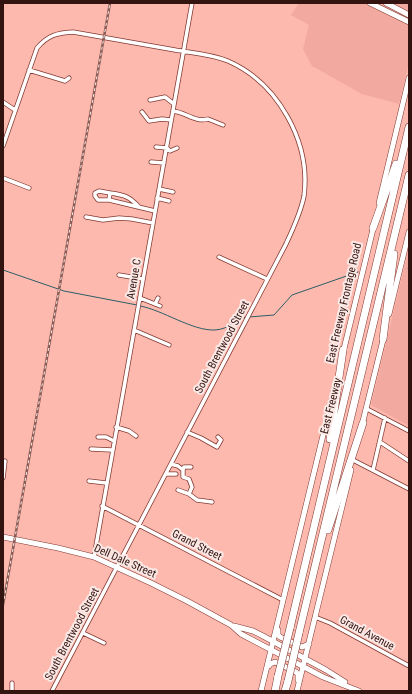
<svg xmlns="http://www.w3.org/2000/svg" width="412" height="694" viewBox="0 0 412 694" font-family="'Roboto Condensed',sans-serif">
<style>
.built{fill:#f2a99f}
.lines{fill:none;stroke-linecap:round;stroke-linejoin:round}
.stream{stroke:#2c5f66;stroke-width:1}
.street-casing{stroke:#823a32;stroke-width:5}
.secondary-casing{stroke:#823a32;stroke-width:6}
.highway-casing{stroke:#823a32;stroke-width:8}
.street{stroke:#fff;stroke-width:3.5}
.secondary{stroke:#fff;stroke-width:5}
.highway{stroke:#fff;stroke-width:7}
.rail-casing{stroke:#8b5b55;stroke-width:2.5}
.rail{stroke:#fbe9e6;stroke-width:1;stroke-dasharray:3;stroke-linecap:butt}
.highway-bridge-casing{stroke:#823a32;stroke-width:8;stroke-linecap:butt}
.highway-bridge{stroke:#fff;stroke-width:7}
.labels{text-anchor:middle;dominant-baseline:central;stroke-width:4;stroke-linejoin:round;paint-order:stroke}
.street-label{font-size:11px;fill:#331411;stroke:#fbe9e6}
</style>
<rect width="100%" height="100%" fill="#feb9af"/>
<path class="built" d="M299,3H409V62L399,104L362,94L312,66L303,49L309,25L291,15Z
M409,248V426L371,405Z"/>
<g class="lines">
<path class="stream" d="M408,269L409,270
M3,270L64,291L137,305
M140,306C163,310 192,331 215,330C230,329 234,320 246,317
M249,317L274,315L292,295L358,272"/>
<g class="street-casing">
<path id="street" d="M29,70L65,81L69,78
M150,100L165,97L174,104
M3,102L15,110
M173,111C185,112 196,123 208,119L223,125
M142,112L149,121L162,119L171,120
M3,146L37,48C48,35 57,33 73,32C107,38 141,44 175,50C193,53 211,54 228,61C278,83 311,142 304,196C301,212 293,229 286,244L52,691
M156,147L167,148L170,151L177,148
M151,162L164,163
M3,178L29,188
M159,189L173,192
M157,198L169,201
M109,200H98L95,196V193L99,191L110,193
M139,207C129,196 124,195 110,193L109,200L155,211
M86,217L103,220L119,218L132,219L153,223
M219,257L267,279
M119,275L143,279
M140,298L160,306
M155,304L158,298
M134,330L169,345
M367,409L409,431
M116,427L129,431L136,436
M187,432L201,438L217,447L221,440L218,437
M98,437H106L114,441
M380,442L409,461
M91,449L112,450
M353,460L409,489
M171,464L178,466L183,470
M373,470L385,418
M166,474H176
M3,478L5,461
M89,481L106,483
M178,490L189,494L197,500L212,502
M189,494L192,487L189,479L183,477V470L184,467H191
M102,506L283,600
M94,557L192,3
M315,617L330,623L409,666
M83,633L104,643
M12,683V691"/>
</g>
<g class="secondary-casing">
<path id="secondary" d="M370,3L409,22
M386,3L409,15
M379,203L409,78
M389,314L409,232
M343,353L374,225
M362,425L384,336
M3,537L58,548L94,557L151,583L187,601L231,625L241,634L304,667L323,677L359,691
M234,626L253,631L263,636L326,670L345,682
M278,630V635L280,637L302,647L309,644
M269,666L270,664L275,662L296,672L298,674V680
M261,691L335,386
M297,691L351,470"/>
</g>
<g class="highway-casing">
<path id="highway" d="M373,228L396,164
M383,339L394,254
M330,439L343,350
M328,530L363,423
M290,628L409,127
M299,633L409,175
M275,691L278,676
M285,691L288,681"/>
</g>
<use href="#street" class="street"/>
<use href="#secondary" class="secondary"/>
<use href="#highway" class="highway"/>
<g class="rail-casing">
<path id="rail" d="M3,605L110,3"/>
</g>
<use href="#rail" class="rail"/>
<g class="highway-bridge-casing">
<path id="highway-bridge" d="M278,676L290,628
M288,681L299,633"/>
</g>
<use href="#highway-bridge" class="highway-bridge"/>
</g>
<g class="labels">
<g class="street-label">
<text transform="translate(134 279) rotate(-80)">Avenue C</text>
<text transform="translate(344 303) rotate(-77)">East Freeway Frontage Road</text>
<text transform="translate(222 347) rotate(-62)">South Brentwood Street</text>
<text transform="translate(331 406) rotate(-76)">East Freeway</text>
<text transform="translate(197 545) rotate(27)">Grand Street</text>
<text transform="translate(125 561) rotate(24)">Dell Dale Street</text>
<text transform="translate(367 633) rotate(28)">Grand Avenue</text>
<text transform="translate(72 634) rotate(-62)">South Brentwood Street</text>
</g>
</g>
<rect width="412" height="694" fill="none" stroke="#331411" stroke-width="8"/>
</svg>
